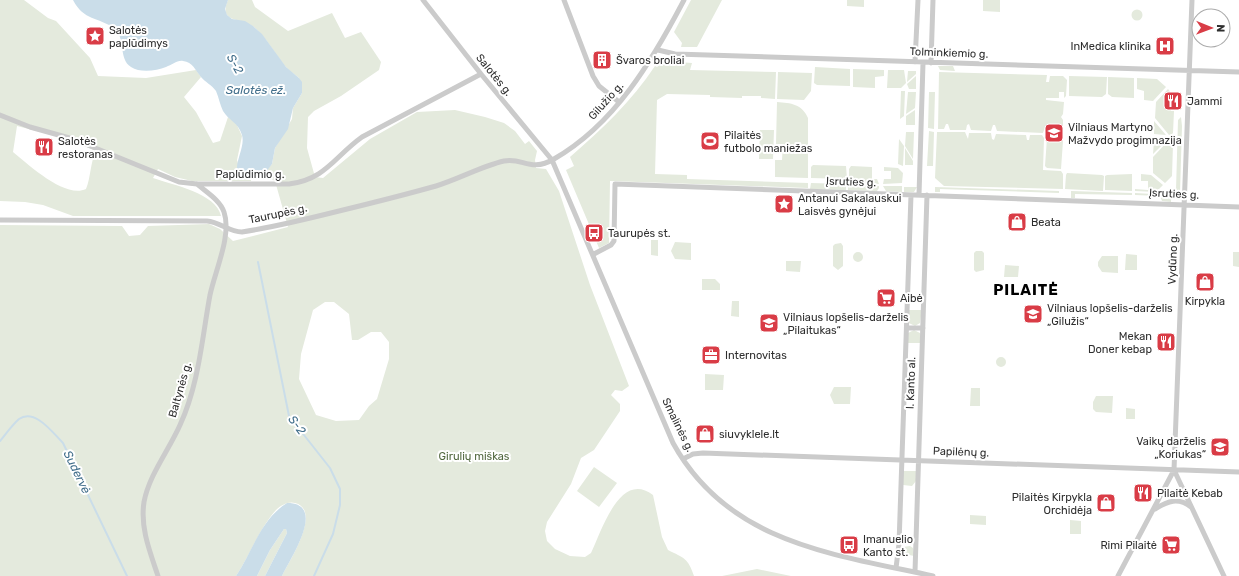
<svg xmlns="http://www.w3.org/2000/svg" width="1239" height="576" viewBox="0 0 1239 576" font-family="Rubik,sans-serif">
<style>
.green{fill:#e4eadd;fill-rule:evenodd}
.water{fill:#cadde9}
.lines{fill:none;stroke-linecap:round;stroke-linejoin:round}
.stream{stroke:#cadde9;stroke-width:2}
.street{stroke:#cbcbcb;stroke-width:5}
.labels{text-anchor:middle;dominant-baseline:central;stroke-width:4;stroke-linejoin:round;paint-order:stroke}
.poi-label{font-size:11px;fill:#2e2e2e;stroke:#fff;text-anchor:start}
.street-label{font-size:11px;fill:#2e2e2e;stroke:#fff}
.park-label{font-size:11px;fill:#51673e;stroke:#fff}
.water-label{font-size:12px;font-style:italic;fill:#416e8b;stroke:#fff}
.district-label{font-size:15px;font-weight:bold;letter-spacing:1px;fill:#000;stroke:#fff}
</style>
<rect width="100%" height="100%" fill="#fff"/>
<path class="green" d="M0,0H24L48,18L56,21L90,58L98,76L146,78L196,70L201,77L184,97L196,112L213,143L220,141L228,117L236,123L242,136L237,160L241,173L251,175V181H192L175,177L158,169L153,178C173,185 216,193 221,216H73L43,205L25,202L0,201ZM17,126L68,139L96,151C90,163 91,177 86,189C65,199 28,164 13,152Z
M228,0H252L255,7L288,31L332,13L345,38L361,32L381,62L379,70L341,96L314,111L308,117L307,148L315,177L323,178L370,139L417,112L455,110L485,117L504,123L515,131L525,144L529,141L537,151L535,160L536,168L546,169L559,191L590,285L629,386L622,391L615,390L611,395L620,404V411L594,450L581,458L571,484L547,522L545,531L547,541L555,549L570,556L585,557L591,553C602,530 620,470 653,495L662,537L668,550C684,558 688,558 694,576H282C288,563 323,510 295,503C289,501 281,505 276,510C259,529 250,555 236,576H0V225L122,226L129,236L140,235L148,226L209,224L220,229L233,241L288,227L275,181L262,174L272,164L275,148L292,119L293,108L302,93L299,78C295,74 289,71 285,66C274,53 267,38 254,27C247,21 231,21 227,15C224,10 226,5 228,0ZM325,302H334L349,314L352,340H358L371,332H381L389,342V359L377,399L369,406L359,420L336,421L316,415L299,379L301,354L313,310Z
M691,0H722L697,47H681L682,43L674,32Z
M847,0H864V7L847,6Z
M983,0H1000V12L983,11Z
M1131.5 15a5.5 5.5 0 1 1 11 0a5.5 5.5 0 1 1-11 0Z
M665,61L692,63L690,70L776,72L775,99L761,98V96H742V98L710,97V95L667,94L657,100L655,174L687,175V179L808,183V188L610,181L609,243L599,248L566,170L574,166L570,157C602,129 632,101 655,66L657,67Z
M938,66H953L955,71L940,70Z
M815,67L850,69V86L817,85L814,83Z
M853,69L884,70V76L875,77V88L853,87Z
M888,70H904L906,83L901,88H887Z
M908,71H916V74L907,82Z
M778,72L812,73L811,91L804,100L777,99Z
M939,72L1047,75L1046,82H1049L1050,76H1063L1067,80L1066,96L1064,98V92H1059V98H1046V100L1064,102L1063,114L1061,117L1063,120V128L1060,131H1047L1046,127H1045L1043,133L997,131L995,125H993L991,131L971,130L969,124L967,125L966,130H950L948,124H946L944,129H938Z
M916,76V89H909L907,84Z
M1069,76L1107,77L1106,94L1102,97L1069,96Z
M1108,77L1134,78V98L1112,97L1108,94Z
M1137,78L1157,79L1166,87L1153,101L1144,100V91L1137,89Z
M1168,89L1171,93V111H1174L1173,133L1171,135H1169L1155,118L1156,102Z
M901,91H905L904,116L900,119Z
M908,92H916L915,108L906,114Z
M929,92H935L934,129L928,128Z
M777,102C791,103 802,104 808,118V178L775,177V160H782L783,144H776Z
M915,110V125H906V116Z
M1181,117L1182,126L1180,193L1176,190L1178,120Z
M1154,121L1166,135L1154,134Z
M760,130H774L773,159H759Z
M929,131L934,132L933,166H927Z
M906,132H914L913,159L905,146Z
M937,132H965L968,139L969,133H991L992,139L994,140L996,134L1026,135L1027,140H1029L1030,135H1042L1044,138L1043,170L1061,171L1063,174V189L944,186L935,178Z
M1047,138H1060L1063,141L1061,169L1047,168L1045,166Z
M899,139L904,146L903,166L898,164Z
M1154,141H1166L1153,154Z
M1168,141L1173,144L1172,176L1165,183L1153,173V157Z
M905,148L913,161V165H905Z
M813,165L846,166L847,179L811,178V167Z
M851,166L872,167V179H877L879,184L849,183V169Z
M884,167L898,168L903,173L902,183L883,184L884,179H891V171H884Z
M1067,173L1102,175L1104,176L1103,191L1065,189L1066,175Z
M1132,174V191L1105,190V176L1107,175Z
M1141,174L1151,175L1163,185L1156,192L1135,191V189L1148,190V181H1141Z
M811,183L846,184V190L810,189Z
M848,185L879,186V188L877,191L848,190Z
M883,186H902V192L886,191Z
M904,187H917L914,192H904Z
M935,187L1059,191V193L940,189V192H935Z
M1071,191L1132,193V195L1075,194V198H1071Z
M1135,193L1171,195V202L1162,201L1160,196L1135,195Z
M651,240H658V256L651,255Z
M675,242L691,243V260L675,259L671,251Z
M841,243L843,246V266L838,270L833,266V246L835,244Z
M976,251H982L984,253V270L976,272L974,270V253Z
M1233,252H1239V267L1233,266Z
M853 257a5 5 0 1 1 10 0a5 5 0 1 1-10 0Z
M1126,254L1137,255V270H1125Z
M1102,256H1118V273L1102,272L1098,266V262Z
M786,261H801L800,272L786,271Z
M1005,265L1019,266L1018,277H1004Z
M702,279H715L720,284V290H702Z
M732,301H739V317L731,316Z
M909,310H922L920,323L915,326L909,323Z
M914,330L920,333V343H908V333Z
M996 362a5 5 0 1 1 10 0a5 5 0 1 1-10 0Z
M705,374L724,375L723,390H705Z
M834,387H851L850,404H834L830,395Z
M971,388H980V406H970Z
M1096,396H1113L1112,413L1096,412L1093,409V402Z
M1126,408L1135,409V419H1126Z
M594,467L617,483L599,507L577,491Z
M903,471H916V481L912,486L903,485Z
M970,515L986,516V525L970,524Z
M1070,520L1081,521V534H1070Z
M284,529H286L287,533L265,576H257L270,550Z
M910,546L913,548L914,556L900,553L903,547Z
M757,569L791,576H722Z"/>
<path class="water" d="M73,0H228L225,9L227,15L232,19L245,21L253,26L262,34L286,67L299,78L302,82V93L293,108L288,129L275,148L272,164L266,172L256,174L241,173L237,168C237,158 245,145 242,135C238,122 229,121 223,111C220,105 219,98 216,91C212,85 205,82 201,77C195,70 193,62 183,61C177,60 172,65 166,67C156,71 140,73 131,67C118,59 126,37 114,28C98,17 84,21 73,0Z
M287,503C328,503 290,559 282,576H265L287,533L286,529H284L270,550L257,576H236C252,552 261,519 287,503Z"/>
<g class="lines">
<path class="stream" d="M258,262L289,416L330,468L340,489V505L333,534L314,576
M0,441C6,434 12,425 19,419C35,408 53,433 63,443L127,576"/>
<path class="street" d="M423,0L481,74L552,160L673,443C728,543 832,554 933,576
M564,0L593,76L599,86L619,102
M658,50L675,54L1239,72
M915,62L918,0
M931,63L933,0
M0,115L30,127L73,139L179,182L197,184H289C326,179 334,157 362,137L481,74
M919,195L923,63
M0,220L207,221C220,222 229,232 242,232C275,227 307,219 339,211C372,203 404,195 436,186C459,179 482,166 504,161C523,157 530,173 554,159C615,124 652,61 684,0
M594,254L611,245L614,241L615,184L1239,207
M907,328H923
M683,459L693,454L703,453L1239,472
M1174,470L1224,576
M1155,509C1168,501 1178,497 1191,507
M896,568L899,544L911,195
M915,572L927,195
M158,576C150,552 140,528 144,502C149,475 169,450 180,425C199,384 202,338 210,295C215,271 232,235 224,212C220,200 206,192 197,184
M1118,576L1174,470L1192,0"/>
</g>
<defs>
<g id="sight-square" transform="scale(1)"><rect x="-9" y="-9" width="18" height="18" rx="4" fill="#d93c46" stroke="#fff"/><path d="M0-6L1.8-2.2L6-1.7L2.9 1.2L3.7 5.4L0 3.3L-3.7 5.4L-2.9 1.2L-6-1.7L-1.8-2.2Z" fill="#fff"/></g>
<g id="hospital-square" transform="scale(1)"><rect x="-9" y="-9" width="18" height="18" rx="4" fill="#d93c46" stroke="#fff"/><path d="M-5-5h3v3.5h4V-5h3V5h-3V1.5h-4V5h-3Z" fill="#fff"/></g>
<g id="building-square" transform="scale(1)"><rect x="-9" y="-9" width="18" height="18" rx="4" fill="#d93c46" stroke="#fff"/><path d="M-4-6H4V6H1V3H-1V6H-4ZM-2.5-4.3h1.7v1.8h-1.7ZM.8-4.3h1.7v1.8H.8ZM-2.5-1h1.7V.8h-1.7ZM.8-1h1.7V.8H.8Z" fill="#fff"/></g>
<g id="restaurant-square" transform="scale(1)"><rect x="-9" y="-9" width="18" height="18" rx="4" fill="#d93c46" stroke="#fff"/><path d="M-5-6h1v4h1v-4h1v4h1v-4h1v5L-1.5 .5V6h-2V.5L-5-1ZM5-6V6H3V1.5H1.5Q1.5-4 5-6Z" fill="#fff"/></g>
<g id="school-square" transform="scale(1)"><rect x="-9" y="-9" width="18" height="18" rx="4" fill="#d93c46" stroke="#fff"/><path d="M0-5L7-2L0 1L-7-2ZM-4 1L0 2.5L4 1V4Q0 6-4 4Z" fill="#fff"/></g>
<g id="stadium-square" transform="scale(1)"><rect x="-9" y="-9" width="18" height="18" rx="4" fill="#d93c46" stroke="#fff"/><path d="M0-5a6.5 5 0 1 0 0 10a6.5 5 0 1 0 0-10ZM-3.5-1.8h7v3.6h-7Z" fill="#fff"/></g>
<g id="shop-square" transform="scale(1)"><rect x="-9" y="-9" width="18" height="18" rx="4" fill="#d93c46" stroke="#fff"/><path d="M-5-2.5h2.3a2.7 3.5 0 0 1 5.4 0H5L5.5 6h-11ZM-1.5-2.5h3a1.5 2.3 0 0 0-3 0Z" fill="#fff"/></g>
<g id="bus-square" transform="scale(1)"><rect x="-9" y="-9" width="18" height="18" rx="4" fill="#d93c46" stroke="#fff"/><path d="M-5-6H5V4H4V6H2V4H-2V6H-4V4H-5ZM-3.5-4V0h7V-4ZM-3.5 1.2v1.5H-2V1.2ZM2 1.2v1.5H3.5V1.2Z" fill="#fff"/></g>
<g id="supermarket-square" transform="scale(1)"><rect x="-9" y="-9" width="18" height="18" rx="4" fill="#d93c46" stroke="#fff"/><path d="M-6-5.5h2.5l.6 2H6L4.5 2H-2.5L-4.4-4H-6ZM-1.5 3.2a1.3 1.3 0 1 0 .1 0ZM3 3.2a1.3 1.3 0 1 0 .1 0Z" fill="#fff"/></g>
<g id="office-square" transform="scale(1)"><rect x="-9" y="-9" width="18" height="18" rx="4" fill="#d93c46" stroke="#fff"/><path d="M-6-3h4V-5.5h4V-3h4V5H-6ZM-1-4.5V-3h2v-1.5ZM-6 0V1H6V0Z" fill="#fff"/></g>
</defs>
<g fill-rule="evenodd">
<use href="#sight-square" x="95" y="36"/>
<use href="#hospital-square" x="1165" y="46"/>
<use href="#building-square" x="602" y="60"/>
<use href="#restaurant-square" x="1173" y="101"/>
<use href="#school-square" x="1054" y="133"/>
<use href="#stadium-square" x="710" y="141"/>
<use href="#restaurant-square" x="44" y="147"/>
<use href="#sight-square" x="784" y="204"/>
<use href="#shop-square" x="1017" y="222"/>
<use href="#bus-square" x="594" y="233"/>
<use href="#shop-square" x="1205" y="282"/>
<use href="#supermarket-square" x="886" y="298"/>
<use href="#school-square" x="1033" y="314"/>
<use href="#school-square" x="769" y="323"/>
<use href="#restaurant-square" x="1166" y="342"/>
<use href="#office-square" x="711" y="355"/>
<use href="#shop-square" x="705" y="434"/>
<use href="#school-square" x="1220" y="447"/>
<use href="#restaurant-square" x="1143" y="493"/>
<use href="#shop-square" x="1106" y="503"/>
<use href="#bus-square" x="849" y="545"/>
<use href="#supermarket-square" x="1171" y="545"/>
</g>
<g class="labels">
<g class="poi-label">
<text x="109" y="30">Salotės<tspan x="109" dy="13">paplūdimys</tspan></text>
<text x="1151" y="46" text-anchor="end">InMedica klinika</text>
<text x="616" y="60">Švaros broliai</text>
<text x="1187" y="101">Jammi</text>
<text x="1068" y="127">Vilniaus Martyno<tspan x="1068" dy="13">Mažvydo progimnazija</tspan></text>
<text x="724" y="135">Pilaitės<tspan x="724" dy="13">futbolo maniežas</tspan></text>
<text x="58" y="141">Salotės<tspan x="58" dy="13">restoranas</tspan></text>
<text x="798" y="198">Antanui Sakalauskui<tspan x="798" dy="13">Laisvės gynėjui</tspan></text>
<text x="1031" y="222">Beata</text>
<text x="608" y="233">Taurupės st.</text>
<text x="900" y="298">Aibė</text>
<text x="1205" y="301" text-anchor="middle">Kirpykla</text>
<text x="1047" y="308">Vilniaus lopšelis-darželis<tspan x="1047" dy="13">„Gilužis“</tspan></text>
<text x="783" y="317">Vilniaus lopšelis-darželis<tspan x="783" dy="13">„Pilaitukas“</tspan></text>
<text x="1152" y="336" text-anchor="end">Mekan<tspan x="1152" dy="13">Doner kebap</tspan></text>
<text x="725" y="355">Internovitas</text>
<text x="719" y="434">siuvyklele.lt</text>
<text x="1206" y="441" text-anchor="end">Vaikų darželis<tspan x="1206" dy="13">„Koriukas“</tspan></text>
<text x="1157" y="493">Pilaitė Kebab</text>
<text x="1092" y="497" text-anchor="end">Pilaitės Kirpykla<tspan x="1092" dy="13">Orchidėja</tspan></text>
<text x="863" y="539">Imanuelio<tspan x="863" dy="13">Kanto st.</tspan></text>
<text x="1157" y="545" text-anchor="end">Rimi Pilaitė</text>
</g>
<g class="street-label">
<text transform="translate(949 53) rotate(2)">Tolminkiemio g.</text>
<text transform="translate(494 75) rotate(51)">Salotės g.</text>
<text transform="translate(606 101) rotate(-48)">Gilužio g.</text>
<text x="250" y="174">Paplūdimio g.</text>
<text transform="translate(851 182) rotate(2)">Įsruties g.</text>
<text transform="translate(1174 194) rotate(3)">Įsruties g.</text>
<text transform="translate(278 214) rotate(-12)">Taurupės g.</text>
<text transform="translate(1173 259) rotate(-88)">Vydūno g.</text>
<text transform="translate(911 383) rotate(-88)">I. Kanto al.</text>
<text transform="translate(180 390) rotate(-74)">Baltynės g.</text>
<text transform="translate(678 425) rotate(64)">Smalinės g.</text>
<text transform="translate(961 452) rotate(2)">Papilėnų g.</text>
</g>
<g class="park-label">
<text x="474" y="456">Girulių miškas</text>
</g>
<g class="water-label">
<text transform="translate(235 64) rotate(61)">S-2</text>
<text x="256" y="90">Salotės ež.</text>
<text transform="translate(297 425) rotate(54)">S-2</text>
<text transform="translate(77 472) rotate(64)">Sudervė</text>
</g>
<g class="district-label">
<text x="1026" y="290">PILAITĖ</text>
</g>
</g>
<g transform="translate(1211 28) rotate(91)"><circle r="19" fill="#ffffff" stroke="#ababab"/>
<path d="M0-3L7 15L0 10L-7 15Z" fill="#d93c46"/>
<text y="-6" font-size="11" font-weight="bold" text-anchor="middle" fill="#2e2e2e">N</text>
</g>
</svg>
